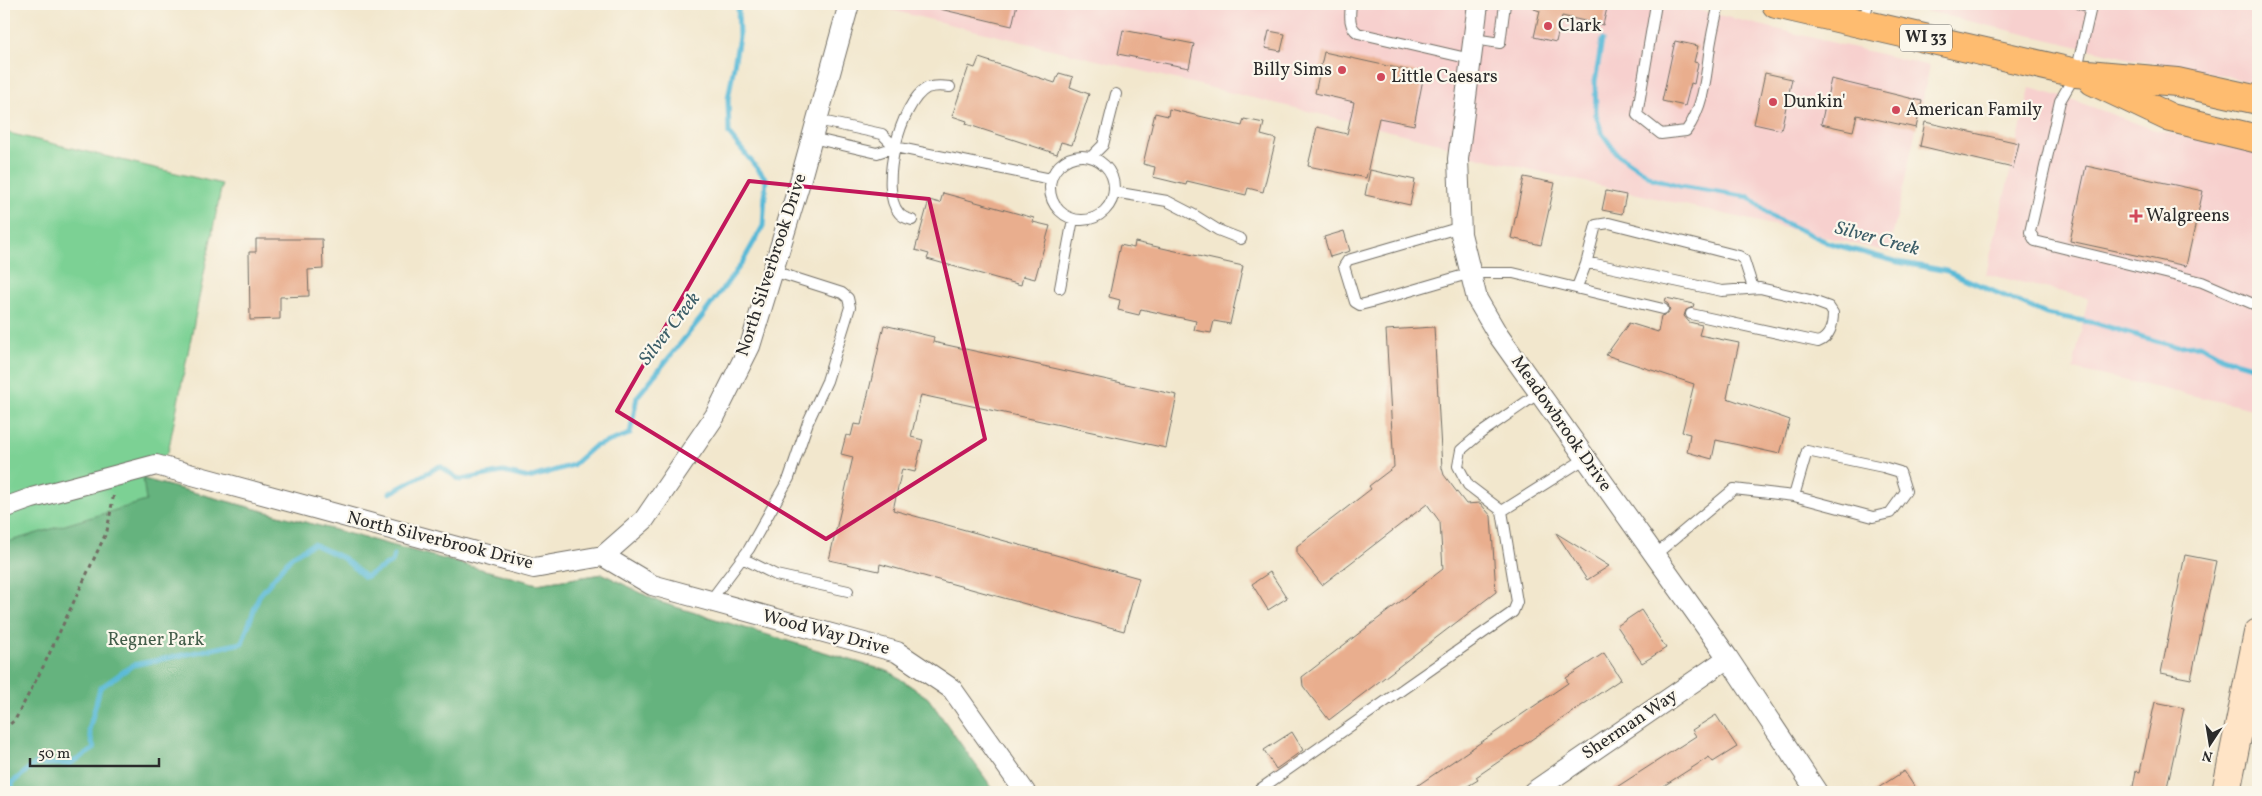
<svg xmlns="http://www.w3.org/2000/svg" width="2262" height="796" viewBox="0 0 2262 796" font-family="Vollkorn,serif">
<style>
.built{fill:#f7d0ce}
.green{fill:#7cd194;stroke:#547e60}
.forest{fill:#65b37e;stroke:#486f54}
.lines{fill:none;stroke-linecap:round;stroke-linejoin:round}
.stream{stroke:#58b9d7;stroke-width:5}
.building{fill:#e9ae8e}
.lane-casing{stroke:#716d64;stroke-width:12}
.street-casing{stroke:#716d64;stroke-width:22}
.secondary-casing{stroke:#716d64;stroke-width:30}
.primary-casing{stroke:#716d64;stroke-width:30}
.path{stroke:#716d64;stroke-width:3;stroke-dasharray:4 4;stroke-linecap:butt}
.lane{stroke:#fff;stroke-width:10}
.street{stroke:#fff;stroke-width:20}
.secondary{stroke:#ffe4c6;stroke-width:28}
.primary{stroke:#febc70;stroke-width:28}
.marked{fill:none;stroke:#c2185b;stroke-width:4;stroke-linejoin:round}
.poi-dot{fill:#d1495b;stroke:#fbf7ec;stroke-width:2}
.labels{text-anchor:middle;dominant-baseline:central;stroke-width:4.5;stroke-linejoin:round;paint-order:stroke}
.shield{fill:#fbf7ec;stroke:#696865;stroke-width:1}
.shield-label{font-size:16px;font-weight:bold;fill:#2b2b2b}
.poi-label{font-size:18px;fill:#2b2b2b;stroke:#fbf7ec;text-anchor:start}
.street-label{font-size:18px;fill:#2b2b2b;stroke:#fbf7ec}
.park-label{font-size:18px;fill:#435d4a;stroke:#fbf7ec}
.water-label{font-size:19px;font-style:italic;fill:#3b5d67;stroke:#fbf7ec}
</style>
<rect width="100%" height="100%" fill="#fbf7ec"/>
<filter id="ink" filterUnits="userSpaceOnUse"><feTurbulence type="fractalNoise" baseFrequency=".02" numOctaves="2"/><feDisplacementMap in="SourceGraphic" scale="10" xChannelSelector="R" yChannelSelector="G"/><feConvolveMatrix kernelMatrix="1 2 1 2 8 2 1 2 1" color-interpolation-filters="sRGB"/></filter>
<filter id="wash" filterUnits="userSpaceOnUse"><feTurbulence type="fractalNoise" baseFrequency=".0096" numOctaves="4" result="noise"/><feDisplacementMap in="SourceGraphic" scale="20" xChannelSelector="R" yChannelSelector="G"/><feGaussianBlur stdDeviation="1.12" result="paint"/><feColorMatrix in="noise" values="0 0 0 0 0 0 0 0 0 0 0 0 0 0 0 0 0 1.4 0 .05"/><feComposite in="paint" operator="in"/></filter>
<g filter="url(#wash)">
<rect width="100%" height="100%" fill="#f2e7cd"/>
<path class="built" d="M866,4H1673L1930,66L1889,252L1468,155L1439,143Z
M1896,4H2258V84L2212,73L2135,60Z
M2030,88L2073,100L2152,129L2258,153V410L2073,369L2088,298L1986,274Z"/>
<path class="green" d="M4,132L222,184L168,452L144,479L537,584L603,574L659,602L890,672L928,698L995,792H4Z"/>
<path class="forest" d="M143,479L537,584L603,574L659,602L890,672L928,698L995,792H5L4,543L146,501Z"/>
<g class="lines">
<path class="stream" d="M1602,40L1595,82L1596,115L1602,133L1617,154L1652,178L1680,186L1749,197L1774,218L1829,243L1898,262L1947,271L2046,314L2095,323L2173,346L2200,345L2224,358L2252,366
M390,493L440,466L460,480L503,472L529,478L573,465L593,447L630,434L637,397L701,318L742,263L763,226L766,179L729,134L728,99L739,37L738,4
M11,792L13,782L35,764H70L94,749L89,730L100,688L133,665L242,643L259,596L292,556L313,544L343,558L365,577L392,562L394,555"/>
</g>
<g id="blocks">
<path class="building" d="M940,4H1017L1012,26L940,9Z
M1534,4H1591L1607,8L1603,25L1562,16L1556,42L1534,37L1540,11L1534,9Z
M1123,30L1194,44L1189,68L1118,54Z
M1269,31L1285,34L1281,51L1265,48Z
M1675,41L1698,46L1694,62L1698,63L1694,84L1691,83L1685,106L1662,101Z
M1324,52L1424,74L1414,125L1379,118L1366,178L1308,166L1317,127L1347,134L1354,102L1315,93Z
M979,58L1055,83L1059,73L1073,77L1070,87L1089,94L1072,145L1061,142L1057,154L966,124L967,121L952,116L969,66L975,68Z
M1765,73L1792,79L1781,130L1754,124Z
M1831,79L1922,101L1916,128L1857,115L1853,131L1821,124Z
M1169,109L1242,126L1244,119L1264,123L1261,135L1276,139L1263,192L1248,188L1246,195L1187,181L1186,185L1153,177L1155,167L1143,164L1155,113L1168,116Z
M1925,122L2019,143L2013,168L1920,146Z
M2086,166L2203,191L2186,266L2070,241Z
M1370,170L1415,180L1410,205L1365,195Z
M1524,177L1555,183L1541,245L1511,238Z
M1606,191L1626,195L1622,214L1602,210Z
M943,193L1034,218L1033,222L1050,226L1035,279L1023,276L1021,285L927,259L929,254L915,250L929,200L940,203Z
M1344,231L1350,251L1330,257L1324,237Z
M256,239H322L323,269L308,270L309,296L280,297V319L250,320L249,252H256Z
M1135,242L1243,266L1230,324L1214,321L1211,333L1194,330L1196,321L1141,309L1139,315L1118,310L1120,300L1109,297L1120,245L1134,248Z
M1666,298L1694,304L1693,307L1686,310L1684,316L1689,322L1702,325L1699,335L1739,343L1727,398L1790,420L1780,454L1716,440L1712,459L1687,452L1690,434L1682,432L1694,384L1606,355L1629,323L1658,332L1661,316L1668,314L1670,310L1668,304L1665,302Z
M884,325L934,337L933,342L1177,395L1166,448L921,395L911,437L923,440L915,472L902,469L893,510L1139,578L1124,631L880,564L879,571L829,560L853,457L841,454L846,435L851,436L854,424L861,425Z
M1434,327L1442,468L1444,475L1466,504L1480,503L1491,516L1496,592L1329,720L1303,686L1302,677L1443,569L1440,522L1427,504L1322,585L1297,553V546L1371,489L1369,486L1394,467L1386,330Z
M1556,533L1609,566L1587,580Z
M2185,555L2216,561L2191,679L2161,673Z
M1270,572L1287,598L1268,610L1252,584Z
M1641,610L1666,648L1642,663L1617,626Z
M1604,653L1621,679L1476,777L1478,780L1458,792H1408L1568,683L1566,678Z
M2155,702L2184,708L2166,792H2132L2136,771L2140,772Z
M1716,715L1737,747L1713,762L1709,757L1654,792H1609L1696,736L1692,730Z
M1292,732L1303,750L1276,769L1264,750Z
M1904,771L1918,792H1872Z"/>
</g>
</g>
<g filter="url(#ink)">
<use href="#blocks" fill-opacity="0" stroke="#716d64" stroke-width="1"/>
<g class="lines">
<g class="lane-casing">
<path id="lane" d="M1351,4C1350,15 1348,26 1358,33L1471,59
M1656,4L1637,115L1661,134L1686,131C1702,110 1706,80 1709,54C1711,37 1715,20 1719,4
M2080,4L2091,7L2076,73L2060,101L2030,232L2035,241L2202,282L2258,306
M1863,23L1868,4
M1474,39L1500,43L1505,4
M817,120L882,134L895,147
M812,138L877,153L895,147L1051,179
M1050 188a32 32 0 1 1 64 0a32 32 0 1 1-64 0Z
M1091,157L1103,145L1116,94
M1114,192L1167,201L1194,215L1218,230L1241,239
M912,220C908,219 902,217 899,213C878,190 900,102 927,88C935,85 943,86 950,87
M1461,227L1348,260L1344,266L1355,302L1360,305L1372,302L1471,273H1513L1663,309
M1586,264H1595L1722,291L1760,288L1810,300L1829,307L1833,313C1833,324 1830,338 1818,342L1691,314
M1577,287L1586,264L1596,225L1609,223L1739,256L1744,260L1753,288
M1060,288L1073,219
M1502,511L1586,458
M1655,555L1734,489L1794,496L1873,517L1890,513L1906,491L1900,472L1883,467L1807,451L1794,496
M742,558L776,575L848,591
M710,601L749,549L789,478L808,422L827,381L850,307L848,298L842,293L773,271
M1256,792L1513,612L1517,602L1502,511L1468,485L1458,466L1461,450L1481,433L1539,393"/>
</g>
<g class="street-casing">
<path id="street" d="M1478,4L1458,159L1461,234L1477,299L1498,335L1728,658L1817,792
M4,508L32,498L156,465L534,568L603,556L644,520L715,416L750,346L799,185L849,4
M603,556L652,585L897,652L952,689L1025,792
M1533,792L1728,658"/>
</g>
<g class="secondary-casing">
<path id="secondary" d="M2226,792L2258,633"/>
</g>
<g class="primary-casing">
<path id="primary" d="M1776,4L2076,73L2177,82L2258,100
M2093,81L2171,118L2258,139"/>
</g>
<path class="path" d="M4,729L15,720L44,665L107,531L114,493"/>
<use href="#lane" class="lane"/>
<use href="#street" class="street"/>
<use href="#secondary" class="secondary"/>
<use href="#primary" class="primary"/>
</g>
</g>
<path class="marked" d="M749,181L929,199L985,439L826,539L617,411Z"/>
<g class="poi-dot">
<circle cx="1548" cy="26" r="5"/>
<circle cx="1342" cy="70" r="5"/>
<circle cx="1381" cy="77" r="5"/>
<circle cx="1773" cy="102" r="5"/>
<circle cx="1896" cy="110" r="5"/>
<path d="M2133.5 208.5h5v5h5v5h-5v5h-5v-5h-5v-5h5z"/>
</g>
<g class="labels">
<rect class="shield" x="1900" y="24.5" width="52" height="27" rx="4"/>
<g class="shield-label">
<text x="1926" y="38">WI 33</text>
</g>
<g class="poi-label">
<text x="1558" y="26">Clark</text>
<text x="1332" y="70" text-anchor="end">Billy Sims</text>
<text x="1391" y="77">Little Caesars</text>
<text x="1783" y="102">Dunkin'</text>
<text x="1906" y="110">American Family</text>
<text x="2146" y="216">Walgreens</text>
</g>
<g class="street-label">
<text transform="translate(772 265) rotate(-72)">North Silverbrook Drive</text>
<text transform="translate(1561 424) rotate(55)">Meadowbrook Drive</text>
<text transform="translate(440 541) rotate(14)">North Silverbrook Drive</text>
<text transform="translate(826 633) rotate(15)">Wood Way Drive</text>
<text transform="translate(1630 725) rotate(-34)">Sherman Way</text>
</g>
<g class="park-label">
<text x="156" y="640">Regner Park</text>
</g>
<g class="water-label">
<text transform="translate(1877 239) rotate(15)">Silver Creek</text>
<text transform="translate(670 329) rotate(-52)">Silver Creek</text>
</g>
</g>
<rect width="2262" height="796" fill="none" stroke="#fbf7ec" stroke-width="20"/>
<g transform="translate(2210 744) rotate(192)" stroke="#fbf7ec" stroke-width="4" paint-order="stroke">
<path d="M0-4L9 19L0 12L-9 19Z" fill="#2b2b2b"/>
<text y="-8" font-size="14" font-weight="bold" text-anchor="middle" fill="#2b2b2b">N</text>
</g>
<path d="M30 758v8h129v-8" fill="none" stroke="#2b2b2b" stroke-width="2.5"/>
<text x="38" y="758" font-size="15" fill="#2b2b2b" stroke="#fbf7ec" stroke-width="4" paint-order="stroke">50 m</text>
</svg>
